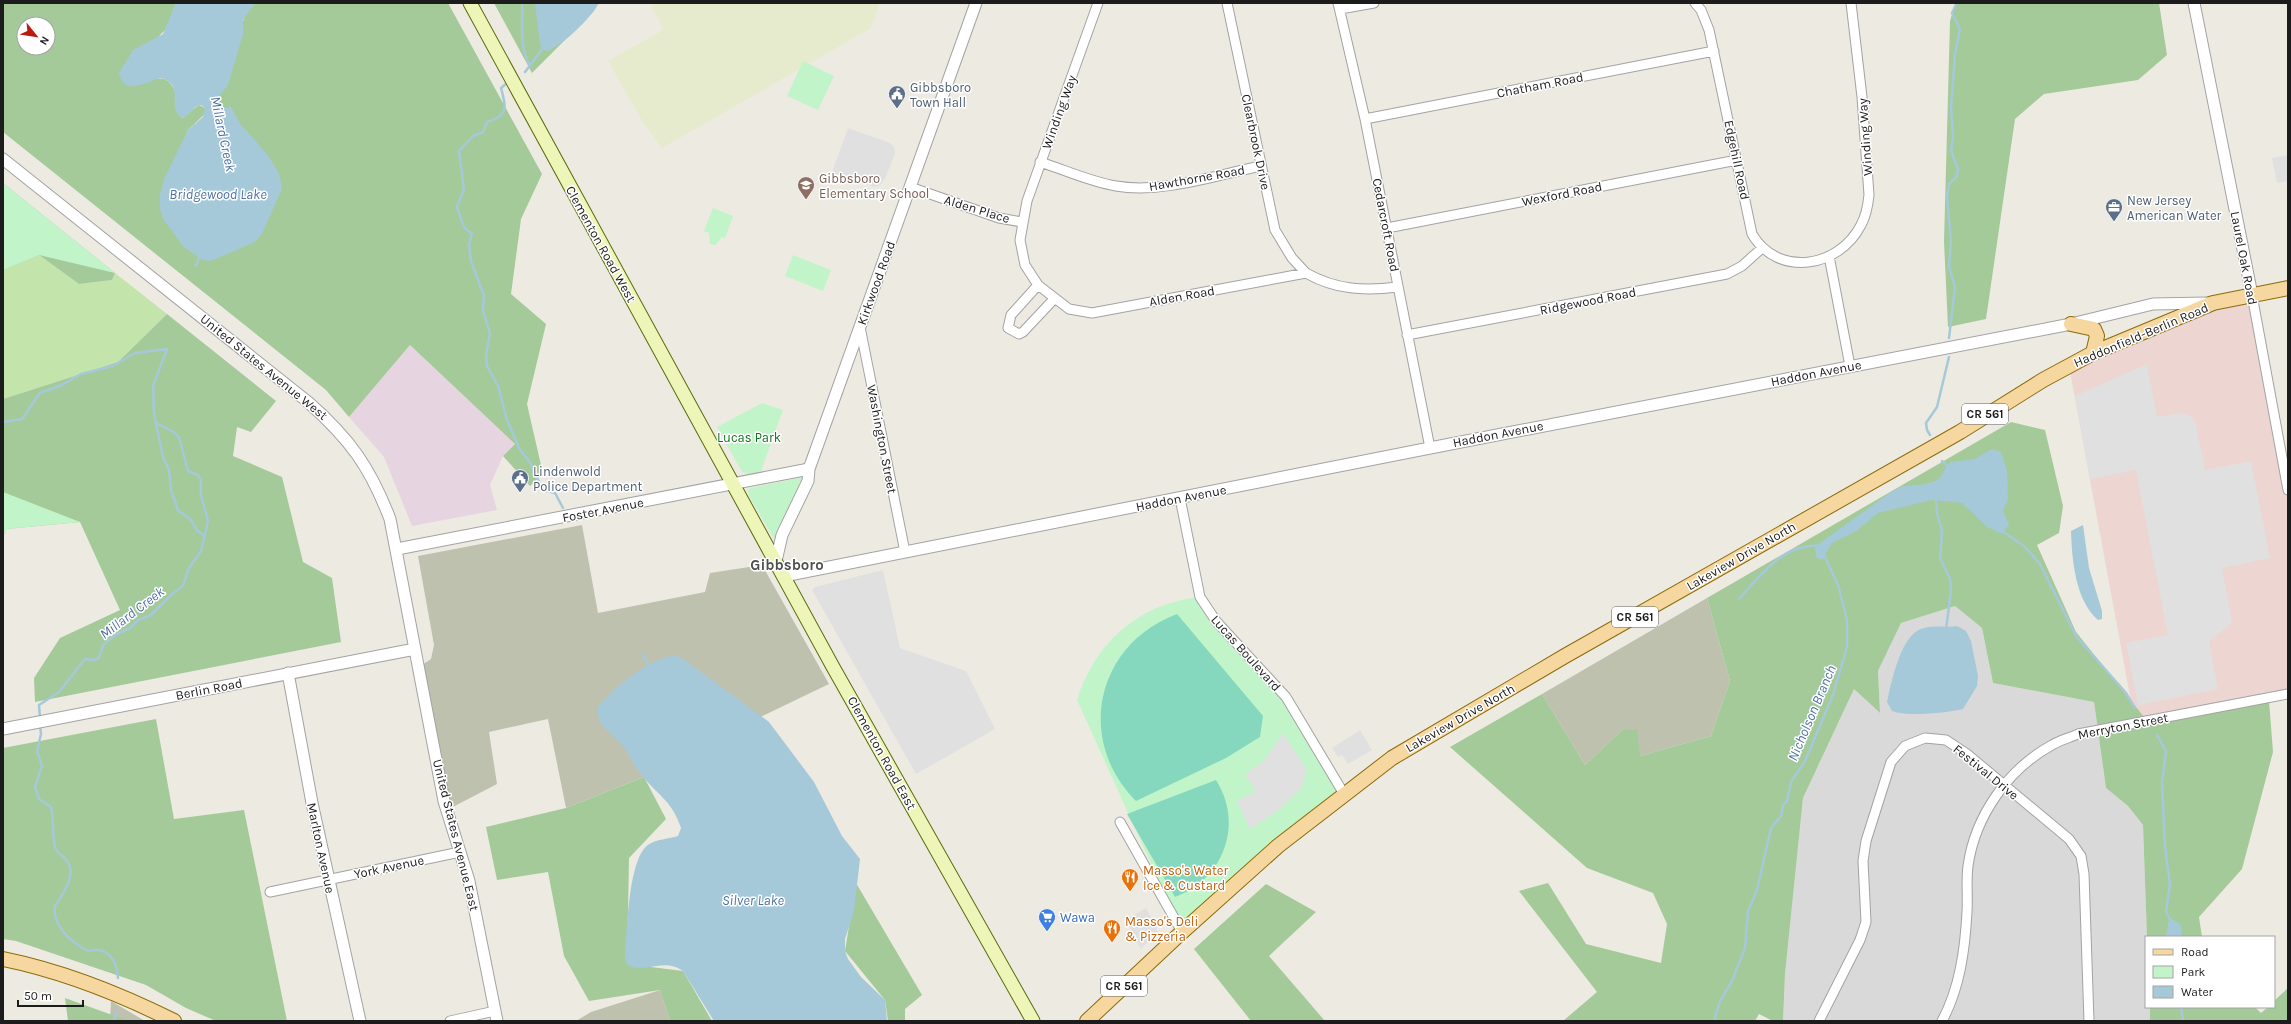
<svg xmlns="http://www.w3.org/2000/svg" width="2291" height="1024" viewBox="0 0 2291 1024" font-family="Karla,sans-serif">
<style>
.residential{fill:#dad9d9}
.commercial{fill:#edd5d2}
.industrial{fill:#e6d5e1}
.construction{fill:#bfc1af}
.farmland{fill:#e7ebce}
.grass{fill:#c3e5ab}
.forest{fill:#a4ca99;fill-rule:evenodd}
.park{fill:#c1f5c9}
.pitch{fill:#85d8be}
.parking{fill:#e0e0e0}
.water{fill:#a5c9d8}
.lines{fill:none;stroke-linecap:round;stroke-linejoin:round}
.stream{stroke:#a5c9d8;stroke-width:2.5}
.minor-casing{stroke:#a3a3a3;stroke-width:11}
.tertiary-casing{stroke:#a3a3a3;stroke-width:13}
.secondary-casing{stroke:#596b0b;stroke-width:15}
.primary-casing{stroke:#8b6b09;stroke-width:16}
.minor{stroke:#fff;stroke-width:9}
.tertiary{stroke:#fff;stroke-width:11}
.secondary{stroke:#edf5b8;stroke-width:13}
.primary{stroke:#f6d79f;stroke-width:14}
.labels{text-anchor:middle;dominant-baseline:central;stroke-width:3;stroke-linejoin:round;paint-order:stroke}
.shield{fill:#fff;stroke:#606060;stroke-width:1}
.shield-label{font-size:12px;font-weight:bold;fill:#1c1c1c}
.street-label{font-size:13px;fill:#1c1c1c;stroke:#fff}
.service-label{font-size:13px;fill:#4e5e75;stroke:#fff;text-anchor:start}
.education-label{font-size:13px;fill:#785e54;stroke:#fff;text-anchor:start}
.park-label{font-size:13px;fill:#127322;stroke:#fff}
.food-label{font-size:13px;fill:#c56008;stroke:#fff;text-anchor:start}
.shop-label{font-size:13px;fill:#366cbe;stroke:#fff;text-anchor:start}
.water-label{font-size:14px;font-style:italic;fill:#4f73a5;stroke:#fff}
.quarter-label{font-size:15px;font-weight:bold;fill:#4f4f4f;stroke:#fff}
</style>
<rect width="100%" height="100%" fill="#edeae2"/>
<path class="residential" d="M1955,606L1982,628L1993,683L2094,702L2106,788L2128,806L2143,825L2147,937L2146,1007H2150V1021H1783L1785,974L1803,798L1854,689L1880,713L1878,671L1901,623Z"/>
<path class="commercial" d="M2252,295L2288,490V694L2135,723L2069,366Z"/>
<path class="industrial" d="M410,345L515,444L503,456L490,485L497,510L412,526L384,457L349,417Z"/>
<path class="construction" d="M582,525L598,613L705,592L710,573L762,565L829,684L750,722L644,777L566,808L548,719L489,732L497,784L447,810L419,667L431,659L434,645L418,556Z
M1707,598L1730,681L1711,736L1640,756L1622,730L1585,765L1542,694Z
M660,990L670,1021H576L591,1012Z
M111,1001L145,1021H110Z"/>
<path class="farmland" d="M650,3H880L871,28L662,148L642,121L608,61L663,30Z"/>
<path class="grass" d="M39,255L79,284L112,280L115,273L167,314L118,362L3,399V270Z"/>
<path class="forest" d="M3,3H176L167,28L156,39V79C176,74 178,104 182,118L199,105L205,108L206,113L188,130L160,206L215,106L214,100L245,16L255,3H448L542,174L521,219L511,294L546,324L527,404L543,474L530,486L503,456L515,444L410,345L349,417L326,390L3,132ZM24,24H48V48H24Z
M494,3H597L594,11L532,73Z
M1955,3H2159L2167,55L2138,80L2044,94L2015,119L1986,319L1948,327L1944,242L1950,21Z
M3,183L115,273L112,280L79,284L39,255L3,270Z
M167,314L276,401L251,432L237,427L233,456L282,477L303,562L332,578L341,642L35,702L34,678L60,638L120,610L80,522L6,529L3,538V399L118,362Z
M2011,422L2045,430L2063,506L2059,533L2037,545L2076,632L2148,722L2269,701L2273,752L2242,869L2199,917L2202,937H2147L2143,825L2128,806L2106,788L2094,702L1993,683L1982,628L1955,606L1901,623L1878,671L1880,713L1854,689L1803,798L1785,974L1783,1021H1773L1759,1014L1755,1021H1563L1597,992L1519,891L1548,883L1586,944L1661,963L1667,924L1653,893L1587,868L1450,747L1542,694L1585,765L1622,730L1637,729L1640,756L1711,736L1730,681L1707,598Z
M156,719L174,819L244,810L287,1021H216L186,1008L146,985L16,941L3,939V748Z
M644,777L666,819L629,858L627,964L683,971L712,1021H670L660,990L589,1001L564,956L548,872L497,880L486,827L566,808Z
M856,883L922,995L905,1009V1021H888L885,1000L845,951Z
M1266,884L1316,912L1269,956L1325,1021H1251L1194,949Z
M2288,988V1021H2150V1007H2255L2261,1013L2268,1007H2274V1001Z
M65,998L129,1021H68Z"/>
<path class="park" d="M803,61L834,76L818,110L787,96Z
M3,183L115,273L39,255L3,270Z
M713,208L733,216L725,238L722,237L715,245L710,244L709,233L704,231Z
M793,255L831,270L823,291L785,276Z
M762,403L783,410L761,471L749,474L742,472L717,427Z
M804,477L777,539H774L749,496L748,490L750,488Z
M3,492L80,522L6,529L3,538Z
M1200,597L1267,675L1344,794L1182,932L1077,700C1095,642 1140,603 1200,597Z"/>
<path class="pitch" d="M1177,614L1263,716L1260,737L1226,758L1136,801C1075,740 1096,644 1177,614Z
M1216,780C1244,824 1224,879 1175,897L1127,814Z"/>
<path class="parking" d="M848,128L890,143L894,147L895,153L885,179L879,186L874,187L832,172Z
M2288,155V181L2277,183L2272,158Z
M2147,364L2157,417L2180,413L2190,416L2195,421L2205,470L2251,461L2270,558L2222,568L2232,622L2209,642L2218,689L2138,705L2126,643L2168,635L2136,470L2090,479L2075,396Z
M883,570L900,648L966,671L995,729L916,774L812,590L815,587Z
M1360,730L1372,750L1348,764L1342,755L1338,757L1332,748Z
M1283,733L1307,770L1302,787L1280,809L1250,829L1237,801L1256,791L1245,774L1264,761Z
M1146,908L1158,932L1141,949L1125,920Z"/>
<path class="water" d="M176,3H255L243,20V34L228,85L214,102L219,109L231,107C235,113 237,120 242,126C255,141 286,170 281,191L262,234L255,242L211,261L203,260L184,247L163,219L160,209V194L164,179L188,130L203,117L205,108L201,105L197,106L184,118L181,117C166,107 186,85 161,78C145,82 124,97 119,73L133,50L163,34Z
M535,3H599C590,19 563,45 547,51L542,49L540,44Z
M1992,449L2001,452L2007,471L2008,499L2003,511L2009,525L2002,534L1987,527L1962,503L1932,500L1878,513L1855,532L1832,543L1822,560L1816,557L1815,548L1820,543L1894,490C1907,482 1921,488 1935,481C1944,477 1943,468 1951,462L1975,459Z
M2083,525L2089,568L2102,611V619L2098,620C2075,600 2072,559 2071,531Z
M1957,626L1966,631L1971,641L1978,676L1977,686L1963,709C1946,713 1908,717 1892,711L1887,702C1891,683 1900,641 1917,631C1929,624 1945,628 1957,626Z
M674,655L683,659L769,722L814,782L842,836L860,859L854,911L845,939V951L848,959L861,977L885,1000L887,1021H714L683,971C663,956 641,976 627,964L625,958C627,933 628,859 648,845C656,839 669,839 678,836L681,828C672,800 656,794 640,773C633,764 629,753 621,744C610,732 597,726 597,708C620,683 642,663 674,655Z
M2171,919L2179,923L2182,929L2181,937H2164C2170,932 2165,924 2171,919Z"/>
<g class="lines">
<path class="stream" d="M522,3C523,23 519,46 529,64
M525,72L544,47
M507,83L501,88C506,107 509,115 487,122L483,132L473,136L459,151L464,190L457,207L464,227L472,234L469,244L471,261L484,296L483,311L490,333L486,356L487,366L498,386L507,420L520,450L529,461L543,490L555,493L563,508
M196,266L200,255
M1949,338L1955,287L1949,266L1951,243L1947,196L1949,184L1957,176L1958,169L1951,150L1953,138L1951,107L1955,54L1960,29L1952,13L1957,3
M3,422L22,419L40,393L62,385L81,374L113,366L135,353L167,349L153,386L154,414L163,457L169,470L171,490L178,510L190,519L197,530L203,535
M1930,435L1927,430L1926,423L1937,407L1949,357
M1942,461L1949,467
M1936,497L1937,514L1942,531L1940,558L1950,579L1951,590L1946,630
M2002,531L2024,546L2040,564L2076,636L2126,693L2135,708
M1739,599C1760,576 1783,543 1819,546
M643,655L650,666
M40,718L39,705L59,692L85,659L94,660L99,658L103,645L115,635L130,628L138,620L151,615L172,594L183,586L189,568L201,551L208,521L201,495V480L198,475L188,471L179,437L172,431L156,423
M40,725L41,734L37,751L42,766L35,787L39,799L51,807C54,820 52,834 55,847C57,854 63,855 67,861C77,875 63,894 55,906C52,925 70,941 86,950C89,952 94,949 98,950C113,952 117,965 118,978
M2157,735L2166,751L2162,783L2165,847L2170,884L2166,912L2171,921
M2181,1007L2183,1021
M114,1021L117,1011
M1714,1021L1720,1001L1732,981L1745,948L1748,911L1757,890L1771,828L1781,816L1783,805L1787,801L1791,782L1805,761L1833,695L1847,647V620L1838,585L1824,555"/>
<g class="minor-casing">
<path id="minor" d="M1098,3L1027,201L1020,240L1025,265L1038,285L1069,309L1092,313L1306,273C1336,290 1364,291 1398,287
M1227,3L1275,230L1292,258L1306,273
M1338,3L1365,119L1430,448
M1695,3L1701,10L1709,30L1752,234C1778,278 1839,268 1861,225C1866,216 1868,205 1869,195L1862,97L1851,3
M1340,9L1374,3
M1365,119L1714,51
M1040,162C1065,170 1091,182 1116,186C1162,194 1216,175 1261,166
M910,187L999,218L1022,222
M1387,228L1737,160
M1829,256L1850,366
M1038,285L1011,315L1008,328L1019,334L1023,332L1054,299
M2252,295L2288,490
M860,327L905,552
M1407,335L1727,274L1742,266L1762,248
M1180,498L1200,597L1216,621L1286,697L1344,794
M1120,822L1182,932
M270,892L460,852
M450,1021L495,1011
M1819,1021L1860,940L1866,922L1863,861L1866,841L1891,762L1905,746L1925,738L1946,740L1967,754L2069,839L2081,856L2084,874L2089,1021
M1942,1021C1960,988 1965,949 1967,912C1968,897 1966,881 1968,866C1975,816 2008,769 2052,745C2060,740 2069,738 2078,734L2288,694"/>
</g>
<g class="tertiary-casing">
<path id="tertiary" d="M2194,3L2252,295
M3,159L308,402C350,439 370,467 390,519L444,801L469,881L497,1021
M397,549L809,469
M776,561L782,535L808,481L809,469L976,3
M784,576L1430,448L2071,324L2153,304L2207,303
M288,673L312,803L360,1021
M3,729L415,649"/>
</g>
<g class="secondary-casing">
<path id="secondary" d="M470,3L833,667L1033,1021"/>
</g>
<g class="primary-casing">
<path id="primary" d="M2071,324L2094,329L2097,336L2093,353
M3,959C62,971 120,994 174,1021
M1087,1021L1182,932L1278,846L1392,758L1565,656L1960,432L2043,380L2093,353L2213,303L2288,288"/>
</g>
<use href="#minor" class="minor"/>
<use href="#tertiary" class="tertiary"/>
<use href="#secondary" class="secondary"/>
<use href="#primary" class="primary"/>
</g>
<defs>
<g id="civic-pin" transform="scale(0.9)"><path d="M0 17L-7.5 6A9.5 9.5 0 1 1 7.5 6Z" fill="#5c6f8a" stroke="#fff"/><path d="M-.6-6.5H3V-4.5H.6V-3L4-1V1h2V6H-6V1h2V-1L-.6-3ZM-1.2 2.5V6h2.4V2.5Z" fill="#fff"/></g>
<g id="school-pin" transform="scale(0.9)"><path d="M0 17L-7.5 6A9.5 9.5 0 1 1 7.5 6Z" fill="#8d6e63" stroke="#fff"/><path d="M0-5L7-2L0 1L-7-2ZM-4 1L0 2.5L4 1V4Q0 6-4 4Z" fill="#fff"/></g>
<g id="office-pin" transform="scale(0.9)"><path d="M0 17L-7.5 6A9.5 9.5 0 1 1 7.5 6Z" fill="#5c6f8a" stroke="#fff"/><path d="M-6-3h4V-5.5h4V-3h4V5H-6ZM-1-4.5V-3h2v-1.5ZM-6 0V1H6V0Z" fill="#fff"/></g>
<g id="restaurant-pin" transform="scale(0.9)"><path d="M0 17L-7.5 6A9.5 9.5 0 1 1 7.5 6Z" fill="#e8710a" stroke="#fff"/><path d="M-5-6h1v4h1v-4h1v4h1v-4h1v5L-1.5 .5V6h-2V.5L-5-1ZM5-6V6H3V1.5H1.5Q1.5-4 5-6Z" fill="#fff"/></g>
<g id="supermarket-pin" transform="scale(0.9)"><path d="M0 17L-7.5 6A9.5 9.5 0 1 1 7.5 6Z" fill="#3f7fe0" stroke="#fff"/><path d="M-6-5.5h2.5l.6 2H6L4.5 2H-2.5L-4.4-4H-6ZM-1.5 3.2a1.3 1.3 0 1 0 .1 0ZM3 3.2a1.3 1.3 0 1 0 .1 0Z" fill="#fff"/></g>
</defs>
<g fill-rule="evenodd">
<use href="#civic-pin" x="897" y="94"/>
<use href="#school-pin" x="806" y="185"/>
<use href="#office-pin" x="2114" y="207"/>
<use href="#civic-pin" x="520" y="478"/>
<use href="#restaurant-pin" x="1130" y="877"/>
<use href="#supermarket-pin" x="1047" y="917"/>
<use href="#restaurant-pin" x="1112" y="928"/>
</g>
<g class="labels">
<g class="shield">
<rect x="1962" y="404" width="46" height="20" rx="3"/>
<rect x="1612" y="607" width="46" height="20" rx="3"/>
<rect x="1101" y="976" width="46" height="20" rx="3"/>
</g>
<g class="shield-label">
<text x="1985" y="414">CR 561</text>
<text x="1635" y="617">CR 561</text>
<text x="1124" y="986">CR 561</text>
</g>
<g class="street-label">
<text transform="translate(1540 85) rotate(-11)">Chatham Road</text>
<text transform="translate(1059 112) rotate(-70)">Winding Way</text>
<text transform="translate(1865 137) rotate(-94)">Winding Way</text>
<text transform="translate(1256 142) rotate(78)">Clearbrook Drive</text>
<text transform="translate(1737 160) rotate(78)">Edgehill Road</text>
<text transform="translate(1197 178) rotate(-10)">Hawthorne Road</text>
<text transform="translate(1562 194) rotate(-11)">Wexford Road</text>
<text transform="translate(977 209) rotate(17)">Alden Place</text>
<text transform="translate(1386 225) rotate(79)">Cedarcroft Road</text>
<text transform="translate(601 244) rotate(61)">Clementon Road West</text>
<text transform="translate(2244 258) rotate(79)">Laurel Oak Road</text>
<text transform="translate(876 283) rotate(-70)">Kirkwood Road</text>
<text transform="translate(1182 296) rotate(-10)">Alden Road</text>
<text transform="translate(1588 301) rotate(-11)">Ridgewood Road</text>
<text transform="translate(2141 335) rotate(-23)">Haddonfield-Berlin Road</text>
<text transform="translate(264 367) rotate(39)">United States Avenue West</text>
<text transform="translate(1816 373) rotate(-11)">Haddon Avenue</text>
<text transform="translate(1498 434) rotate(-11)">Haddon Avenue</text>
<text transform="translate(882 439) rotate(79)">Washington Street</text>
<text transform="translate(1181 498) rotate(-11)">Haddon Avenue</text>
<text transform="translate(603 510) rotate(-11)">Foster Avenue</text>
<text transform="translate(1741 556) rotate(-30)">Lakeview Drive North</text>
<text transform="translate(1246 653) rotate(48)">Lucas Boulevard</text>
<text transform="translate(209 689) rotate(-11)">Berlin Road</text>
<text transform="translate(1460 718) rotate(-30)">Lakeview Drive North</text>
<text transform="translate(2123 726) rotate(-11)">Merryton Street</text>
<text transform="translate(882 753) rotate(61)">Clementon Road East</text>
<text transform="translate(1986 772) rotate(39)">Festival Drive</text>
<text transform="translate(456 835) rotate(76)">United States Avenue East</text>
<text transform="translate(321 848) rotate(78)">Marlton Avenue</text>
<text transform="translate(389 867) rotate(-12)">York Avenue</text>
</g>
<g class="service-label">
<text x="910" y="87">Gibbsboro<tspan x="910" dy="15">Town Hall</tspan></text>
<text x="2127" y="200">New Jersey<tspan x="2127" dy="15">American Water</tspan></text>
<text x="533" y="471">Lindenwold<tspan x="533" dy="15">Police Department</tspan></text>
</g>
<g class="education-label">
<text x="819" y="178">Gibbsboro<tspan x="819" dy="15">Elementary School</tspan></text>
</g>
<g class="park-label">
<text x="749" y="437">Lucas Park</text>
</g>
<g class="food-label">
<text x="1143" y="870">Masso's Water<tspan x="1143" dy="15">Ice &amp; Custard</tspan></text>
<text x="1125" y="921">Masso's Deli<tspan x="1125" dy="15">&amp; Pizzeria</tspan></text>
</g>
<g class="shop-label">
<text x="1060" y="917">Wawa</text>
</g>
<g class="water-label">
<text transform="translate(223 134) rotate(78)">Millard Creek</text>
<text x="218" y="194">Bridgewood Lake</text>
<text transform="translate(132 613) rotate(-37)">Millard Creek</text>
<text transform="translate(1812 713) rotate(-67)">Nicholson Branch</text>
<text x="753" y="900">Silver Lake</text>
</g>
<g class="quarter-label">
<text x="787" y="565">Gibbsboro</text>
</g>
</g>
<rect width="2291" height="1024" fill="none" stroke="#1c1c1c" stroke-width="8"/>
<rect x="2145" y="936" width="130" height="72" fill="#ffffff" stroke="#a4a4a4"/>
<rect x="2153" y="949" width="20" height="6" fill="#f6d79f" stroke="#a4a4a4"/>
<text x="2181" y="956" font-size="12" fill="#1c1c1c">Road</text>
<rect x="2153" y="966" width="20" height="12" fill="#c1f5c9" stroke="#a4a4a4"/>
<text x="2181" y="976" font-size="12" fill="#1c1c1c">Park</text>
<rect x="2153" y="986" width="20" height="12" fill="#a5c9d8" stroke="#a4a4a4"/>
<text x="2181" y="996" font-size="12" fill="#1c1c1c">Water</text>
<g transform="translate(36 36) rotate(120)"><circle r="19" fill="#ffffff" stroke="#a4a4a4"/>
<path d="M0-3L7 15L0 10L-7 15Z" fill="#bc1a0c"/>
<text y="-6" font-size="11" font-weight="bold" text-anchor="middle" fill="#1c1c1c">N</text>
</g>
<path d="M18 1000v6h65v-6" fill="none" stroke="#1c1c1c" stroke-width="2"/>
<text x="24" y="1000" font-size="12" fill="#1c1c1c" stroke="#ffffff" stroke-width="3" paint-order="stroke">50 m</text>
</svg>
